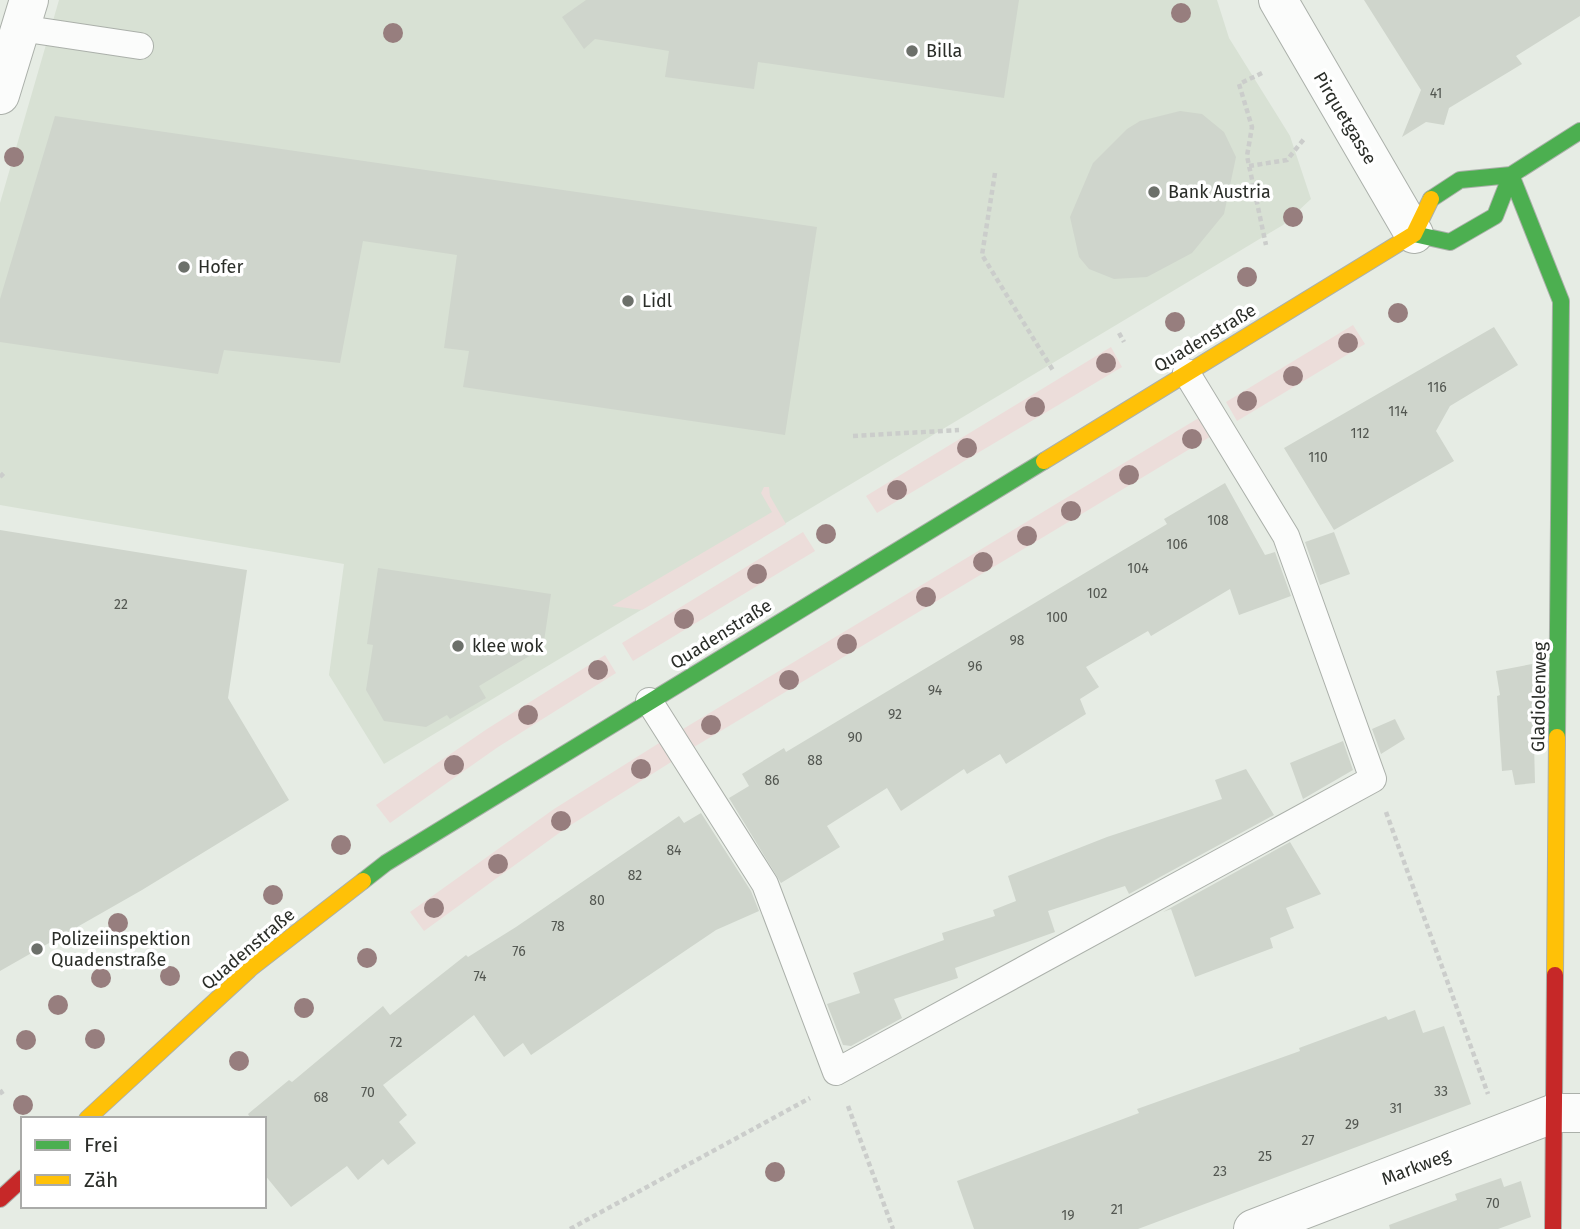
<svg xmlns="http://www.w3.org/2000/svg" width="1580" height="1229" viewBox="0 0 1580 1229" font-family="'Fira Sans',sans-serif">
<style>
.built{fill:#d8e1d4}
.green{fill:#ecddda}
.building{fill:#cfd5cc}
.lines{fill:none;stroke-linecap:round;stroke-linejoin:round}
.lane-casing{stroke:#abb0aa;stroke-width:28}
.street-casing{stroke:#abb0aa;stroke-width:40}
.fast-casing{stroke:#abb0aa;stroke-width:18}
.slow-casing{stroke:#abb0aa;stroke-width:18}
.jam-casing{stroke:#abb0aa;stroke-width:18}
.path{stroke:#cbcdcb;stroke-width:4.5;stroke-dasharray:5 3.5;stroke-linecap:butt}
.lane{stroke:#fbfcfb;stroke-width:26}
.street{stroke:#fbfcfb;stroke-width:38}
.fast{stroke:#4caf50;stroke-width:16}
.slow{stroke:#ffc107;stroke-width:16}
.jam{stroke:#c62828;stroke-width:16}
.tree{fill:#977e7e}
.poi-dot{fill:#6c706a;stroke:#fff;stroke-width:2.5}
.labels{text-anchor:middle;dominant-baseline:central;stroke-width:7;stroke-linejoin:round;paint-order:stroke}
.number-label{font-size:14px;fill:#535751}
.poi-label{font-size:18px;fill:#2a2d28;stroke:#fff;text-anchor:start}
.street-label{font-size:18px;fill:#2a2d28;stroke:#fff}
</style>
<rect width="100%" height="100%" fill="#e6ece4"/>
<path class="built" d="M59,0H1217L1229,38L1290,136L1311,199L1283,225L384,764L329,675L344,564L0,505V203Z"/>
<path class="green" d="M1353,325L1365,344L1237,421L1226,402Z
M1111,347L1122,367L877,513L866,496Z
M1207,413L1218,432L694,747L683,729Z
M764,487H769L770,496L786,524L642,610L612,606L772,512L761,493Z
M803,532L815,551L633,661L622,643Z
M605,655L616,673L498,747L390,823L376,805L487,729Z
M664,740L676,759L566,828L424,931L410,912L554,809Z"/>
<path class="building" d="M586,0H1019L1004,98L758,62L754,89L665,77L669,51L595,39L584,49L562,17Z
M1364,0H1580V16L1516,56L1522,64L1449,108L1444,125L1426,122L1402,137L1421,90Z
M1180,111L1202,114L1224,132L1236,157L1224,214L1192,253L1147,277L1114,279L1089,269L1079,257L1070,217L1093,163L1127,129L1140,121Z
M55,116L817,227L785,435L463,387L469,351L444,348L457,255L363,241L340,363L224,350L218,374L0,342V299Z
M1494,327L1518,365L1450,406L1436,431L1454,461L1334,530L1284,448Z
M1225,483L1265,555L1275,552L1291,596L1239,615L1230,589L1151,636L1148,631L1086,667L1099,687L1080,699L1086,714L1006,764L1000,754L967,774L964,769L901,811L887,788L827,826L840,847L781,883L729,798L749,786L742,774L784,748L786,752L1105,561L1167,524L1164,519Z
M0,530L247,570L228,698L289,800L142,890L0,971Z
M1334,532L1350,574L1320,585L1305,542Z
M378,568L551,594L543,648L479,686L486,698L450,719L447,715L426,727L384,721L366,690L373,645L367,644Z
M1532,664L1535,783L1515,785L1512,770L1502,771L1497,696L1500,695L1496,671Z
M1395,719L1405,739L1381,754L1372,729Z
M1343,741L1353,770L1303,799L1290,763Z
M1246,769L1274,815L1129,894L1125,886L1048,911L1055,932L955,968L958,978L894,999L902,1018L851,1046L843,1045L827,1004L860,993L853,973L944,940L942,933L995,916L993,910L1016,901L1008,876L1107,837L1222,799L1215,780Z
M701,813L751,891L759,911L716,930L531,1055L523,1043L504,1057L474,1015L383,1085L407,1115L399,1122L416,1143L388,1165L383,1159L358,1180L347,1166L291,1207L264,1174V1119H251L248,1114L289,1080L292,1082L383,1006L390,1015L466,955L468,957L516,927L679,816L684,823Z
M1290,842L1321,894L1286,908L1294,928L1270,938L1273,948L1195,977L1171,909L1163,912Z
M1415,1010L1423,1033L1444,1026L1471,1104L1138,1229H974L957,1181L1139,1113L1137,1109L1300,1051L1299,1048L1386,1016L1388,1020Z
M1501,1178L1504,1187L1521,1181L1531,1217L1498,1229H1390L1389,1225L1457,1200L1455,1194Z"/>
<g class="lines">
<g class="lane-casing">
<path id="lane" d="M20,28L140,46
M649,701L765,884L836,1072L1373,779L1286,536L1186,372"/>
</g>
<g class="street-casing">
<path id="street" d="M1278,0L1414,234
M0,95L29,0
M1253,1229L1555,1113H1580"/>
</g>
<g class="fast-casing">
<path id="fast" d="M1511,175L1561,301L1557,737
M1431,199L1460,180L1511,175L1580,131
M1414,234L1450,242L1495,216L1511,175
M363,881L386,863L1044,461"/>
</g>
<g class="slow-casing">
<path id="slow" d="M1044,461L1414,234L1431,199
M1555,975L1557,737
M87,1119L251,968L363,881"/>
</g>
<g class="jam-casing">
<path id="jam" d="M0,1199L23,1178
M1553,1229L1555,975"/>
</g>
<path class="path" d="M1262,73L1239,84L1252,127L1247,156L1266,245
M1249,166L1287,160L1304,139
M995,173L982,255L1054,372
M1119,333L1124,342
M853,436L959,430
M0,477L4,473
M1386,812L1488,1094
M0,1090L4,1096
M848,1106L893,1229
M570,1229L810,1098"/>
<use href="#lane" class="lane"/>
<use href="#street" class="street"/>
<use href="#fast" class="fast"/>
<use href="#slow" class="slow"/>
<use href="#jam" class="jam"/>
</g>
<g class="tree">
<circle cx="1181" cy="13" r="10"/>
<circle cx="393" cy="33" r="10"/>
<circle cx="14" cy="157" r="10"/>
<circle cx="1293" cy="217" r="10"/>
<circle cx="1247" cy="277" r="10"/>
<circle cx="1398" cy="313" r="10"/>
<circle cx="1175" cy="322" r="10"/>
<circle cx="1348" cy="343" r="10"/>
<circle cx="1106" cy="363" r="10"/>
<circle cx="1293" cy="376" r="10"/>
<circle cx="1247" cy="401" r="10"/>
<circle cx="1035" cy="407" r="10"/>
<circle cx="1192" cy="439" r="10"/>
<circle cx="967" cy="448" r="10"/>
<circle cx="1129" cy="475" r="10"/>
<circle cx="897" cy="490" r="10"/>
<circle cx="1071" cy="511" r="10"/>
<circle cx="826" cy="534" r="10"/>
<circle cx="1027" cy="536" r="10"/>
<circle cx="983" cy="562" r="10"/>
<circle cx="757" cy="574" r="10"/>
<circle cx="926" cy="597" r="10"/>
<circle cx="684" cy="619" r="10"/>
<circle cx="847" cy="644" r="10"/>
<circle cx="598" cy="670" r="10"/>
<circle cx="789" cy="680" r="10"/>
<circle cx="528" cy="715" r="10"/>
<circle cx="711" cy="725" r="10"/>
<circle cx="454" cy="765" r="10"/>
<circle cx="641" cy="769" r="10"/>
<circle cx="561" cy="821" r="10"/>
<circle cx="341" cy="845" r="10"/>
<circle cx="498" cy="864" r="10"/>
<circle cx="273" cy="895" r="10"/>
<circle cx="434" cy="908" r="10"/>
<circle cx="118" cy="923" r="10"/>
<circle cx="367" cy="958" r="10"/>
<circle cx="170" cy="976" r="10"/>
<circle cx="101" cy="978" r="10"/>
<circle cx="58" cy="1005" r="10"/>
<circle cx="304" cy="1008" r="10"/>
<circle cx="95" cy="1039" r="10"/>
<circle cx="26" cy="1040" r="10"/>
<circle cx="239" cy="1061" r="10"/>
<circle cx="23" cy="1105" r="10"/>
<circle cx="775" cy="1172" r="10"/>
</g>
<g class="poi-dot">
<circle cx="912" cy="51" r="7"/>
<circle cx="1154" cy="192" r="7"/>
<circle cx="184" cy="267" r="7"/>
<circle cx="628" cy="301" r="7"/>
<circle cx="458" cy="646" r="7"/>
<circle cx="37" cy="949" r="7"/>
</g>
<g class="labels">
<g class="number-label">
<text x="1436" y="93">41</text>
<text x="1437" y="387">116</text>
<text x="1398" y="411">114</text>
<text x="1360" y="433">112</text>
<text x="1318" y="457">110</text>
<text x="1218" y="520">108</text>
<text x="1177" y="544">106</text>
<text x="1138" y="568">104</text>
<text x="1097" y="593">102</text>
<text x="121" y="604">22</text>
<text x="1057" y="617">100</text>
<text x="1017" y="640">98</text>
<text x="975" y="666">96</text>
<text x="935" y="690">94</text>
<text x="895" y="714">92</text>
<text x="855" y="737">90</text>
<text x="815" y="760">88</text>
<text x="772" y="780">86</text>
<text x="674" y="850">84</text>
<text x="635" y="875">82</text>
<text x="597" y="900">80</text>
<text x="558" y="926">78</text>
<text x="519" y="951">76</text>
<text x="480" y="976">74</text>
<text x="396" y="1042">72</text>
<text x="1441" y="1091">33</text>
<text x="368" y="1092">70</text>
<text x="321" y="1097">68</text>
<text x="1396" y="1108">31</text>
<text x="1352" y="1124">29</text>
<text x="1308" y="1140">27</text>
<text x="1265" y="1156">25</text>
<text x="1220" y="1171">23</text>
<text x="1493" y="1203">70</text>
<text x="1117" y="1209">21</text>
<text x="1068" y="1215">19</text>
</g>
<g class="poi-label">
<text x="926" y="51">Billa</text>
<text x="1168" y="192">Bank Austria</text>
<text x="198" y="267">Hofer</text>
<text x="642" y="301">Lidl</text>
<text x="472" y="646">klee wok</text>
<text x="51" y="939">Polizeiinspektion<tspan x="51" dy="21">Quadenstraße</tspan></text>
</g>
<g class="street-label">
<text transform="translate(1345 118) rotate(59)">Pirquetgasse</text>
<text transform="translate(1205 338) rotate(-31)">Quadenstraße</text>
<text transform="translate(721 634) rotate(-32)">Quadenstraße</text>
<text transform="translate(1539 697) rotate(-89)">Gladiolenweg</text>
<text transform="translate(248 949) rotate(-40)">Quadenstraße</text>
<text transform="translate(1416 1167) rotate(-21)">Markweg</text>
</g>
</g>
<rect x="21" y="1117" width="245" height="91" fill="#ffffff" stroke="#aaaba9" stroke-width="2"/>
<rect x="35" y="1140" width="35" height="10" fill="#4caf50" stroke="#aaaba9" stroke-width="2"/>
<text x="84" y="1152" font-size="21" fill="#2a2d28">Frei</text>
<rect x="35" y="1175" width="35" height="10" fill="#ffc107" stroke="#aaaba9" stroke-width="2"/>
<text x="84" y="1187" font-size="21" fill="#2a2d28">Zäh</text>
</svg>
